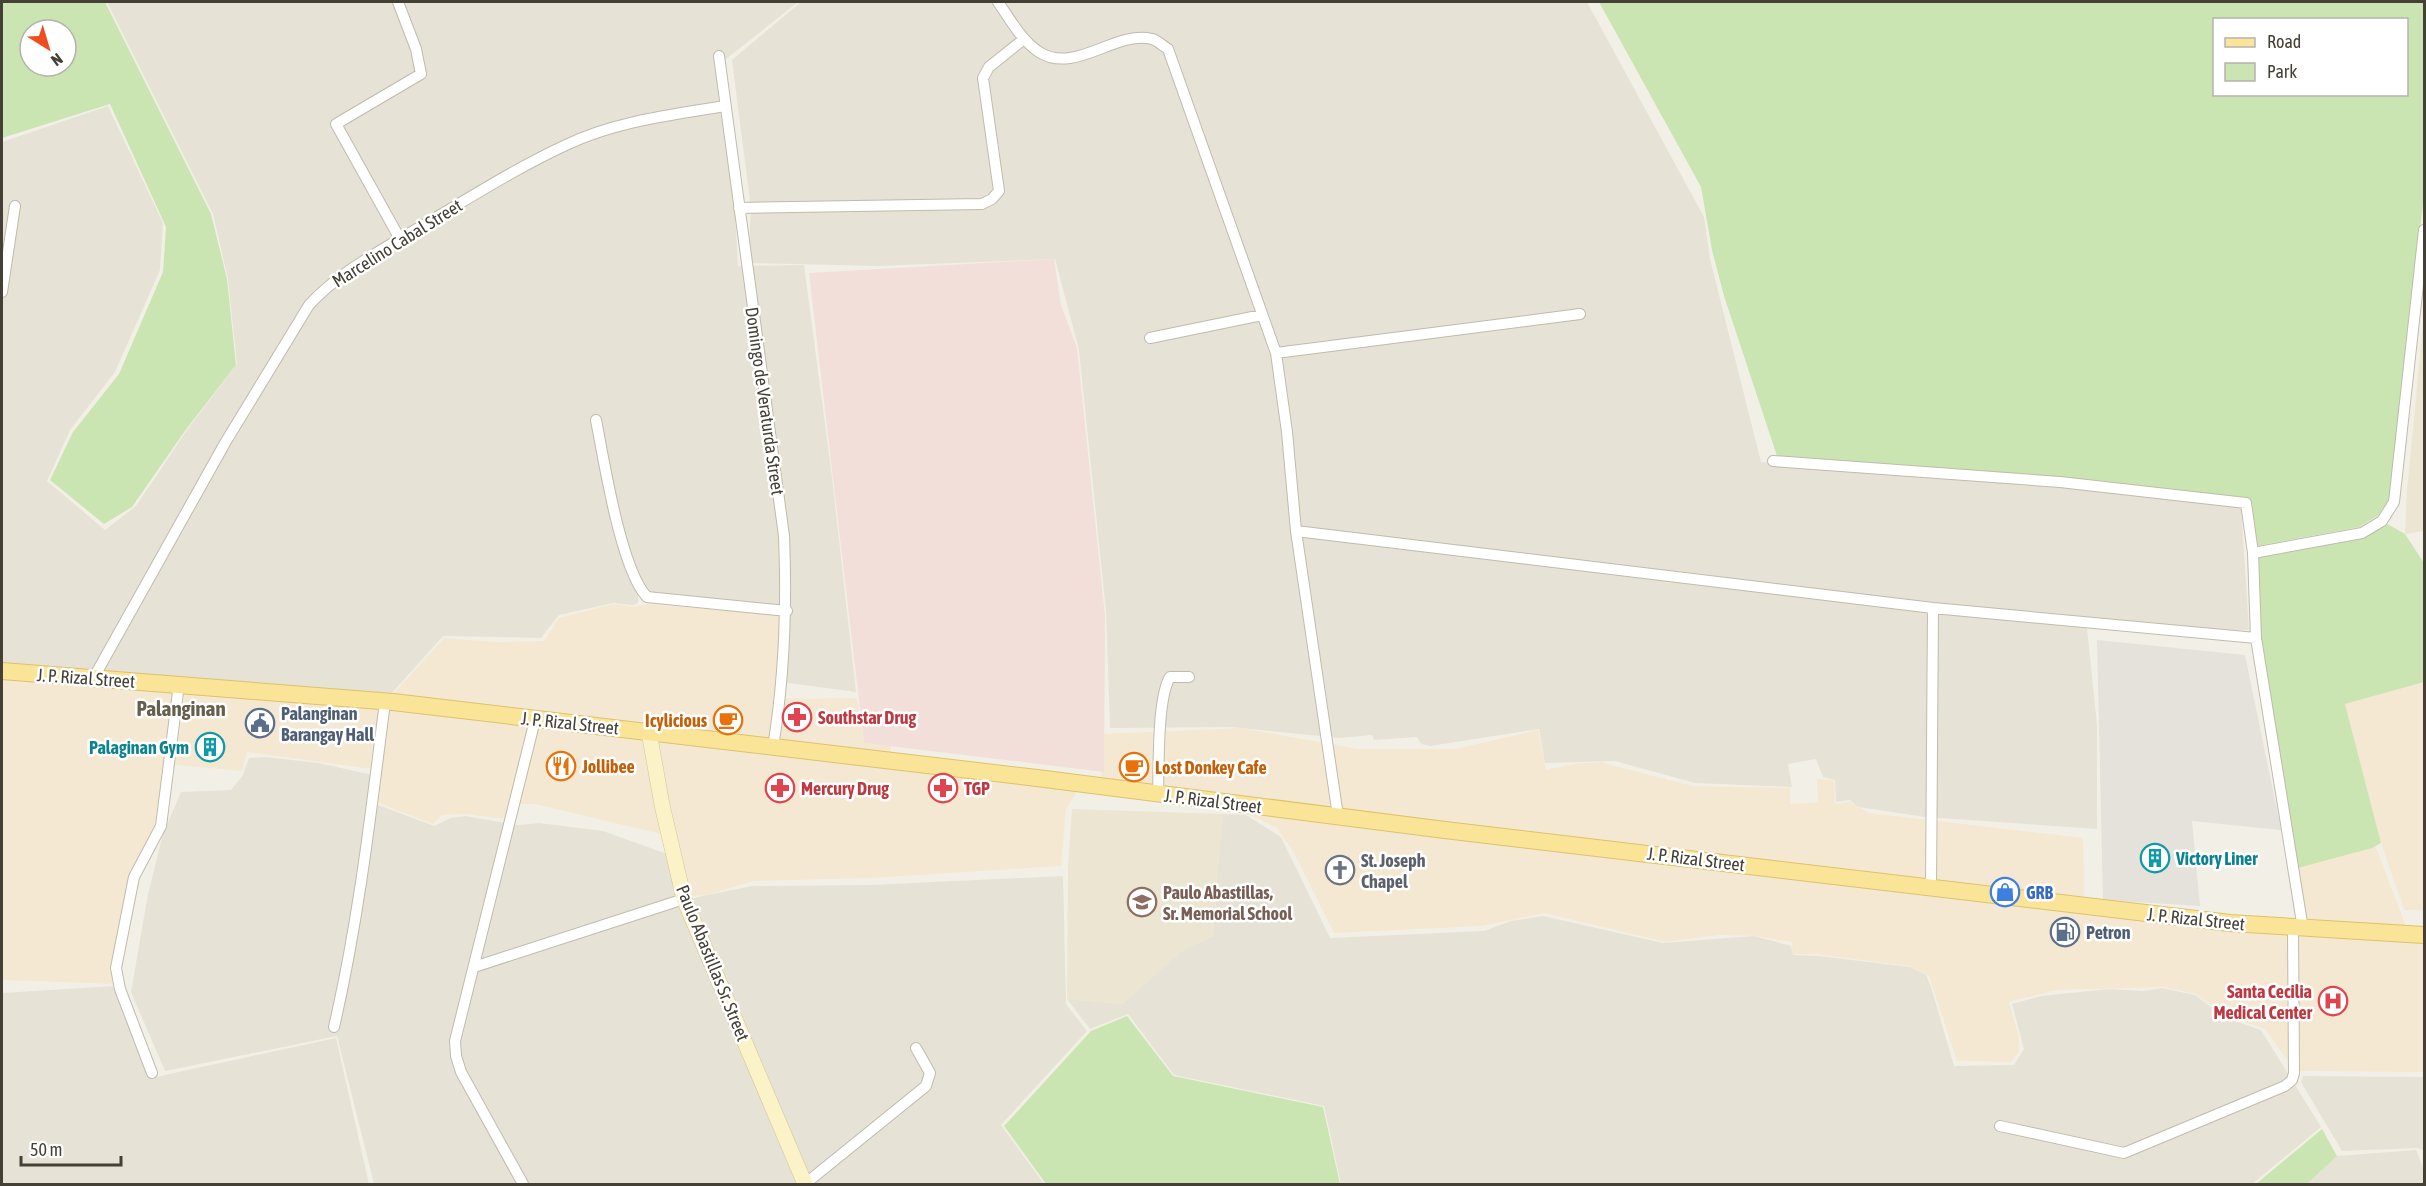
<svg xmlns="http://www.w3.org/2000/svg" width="2426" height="1186" viewBox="0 0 2426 1186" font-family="'Asap Condensed',sans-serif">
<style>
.residential{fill:#e6e2d5}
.commercial{fill:#f4e8d2}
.industrial{fill:#e5e1db}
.education{fill:#ebe5d1}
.medical{fill:#f3dfda}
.green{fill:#cae5b1;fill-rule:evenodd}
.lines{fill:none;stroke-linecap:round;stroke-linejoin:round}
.minor-casing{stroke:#c0bbac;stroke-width:12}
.secondary-casing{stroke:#d1c598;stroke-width:16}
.primary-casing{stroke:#dec269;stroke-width:18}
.minor{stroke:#fff;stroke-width:10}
.secondary{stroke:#fcf2c7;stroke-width:15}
.primary{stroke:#fae498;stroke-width:16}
.labels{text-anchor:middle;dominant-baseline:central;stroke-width:5;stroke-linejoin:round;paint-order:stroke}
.street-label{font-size:18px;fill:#454036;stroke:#fff}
.service-label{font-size:18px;font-weight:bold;fill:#4e5e75;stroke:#fff;text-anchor:start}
.health-label{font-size:18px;font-weight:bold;fill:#be3a42;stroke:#fff;text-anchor:start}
.food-label{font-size:18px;font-weight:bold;fill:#c56008;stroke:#fff;text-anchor:start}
.culture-label{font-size:18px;font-weight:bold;fill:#0d838f;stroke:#fff;text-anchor:end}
.worship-label{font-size:18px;font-weight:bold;fill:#5b616d;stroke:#fff;text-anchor:start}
.education-label{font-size:18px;font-weight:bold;fill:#785e54;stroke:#fff;text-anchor:start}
.shop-label{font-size:18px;font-weight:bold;fill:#366cbe;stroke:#fff;text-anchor:start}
.quarter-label{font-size:21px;font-weight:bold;fill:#675f4e;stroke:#fff}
</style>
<rect width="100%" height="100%" fill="#f2f0e6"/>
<path class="residential" d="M107,2H798L726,59L738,266L804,265L832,477L856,692L781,682L777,605L638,593V603L633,605L613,603L559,615L541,638L443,636L391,694L2,663V142L108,106L163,223L160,270L115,372L70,430L47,481L105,530L136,506L189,427L237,364L228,279L213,214Z
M801,2H1587L1704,217L1710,259L1761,462L2152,493L2241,507L2249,630H2220L2086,618L2097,725V829L1925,817L1858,807L1850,800L1836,802L1835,780L1823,777L1816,759L1788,764L1792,787L1695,783L1615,761L1545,763L1539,729L1430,746L1421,744L1417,737L1374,740L1372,735L1339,738L1231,727L1110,728L1106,611L1079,350L1055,259L879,266L748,263L751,209L732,60Z
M265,757L319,763L372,775L369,805L381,806L434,826L451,818L465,816L518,825L539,823L603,831L670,855L801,1184H374L337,1036L165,1071L131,992L148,894L163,834L181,792L231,790L243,775L249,758Z
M1222,814L1246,815L1281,837L1330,938L1484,931L1511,921L1543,916L1663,943L1754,936L1791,946L1793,955L1819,956L1910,967L1926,975L1931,987L1954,1066L2014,1065L2024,1049L2012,1004L2041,996L2109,989L2144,991L2162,988L2195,995L2226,1018L2261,1030L2321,1127L2252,1184H1341L1324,1106L1174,1075L1128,1014L1090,1029L1067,999L1122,1004L1184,949L1213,936Z
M1063,876L1066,1004L1087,1031L1001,1125L1044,1184H811L737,1014L693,898L752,886L872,885Z
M115,986L151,1078L336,1038L369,1184H2V993Z
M2303,1076L2424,1077V1151L2418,1148L2342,1151L2301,1082Z
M2416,1150L2424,1170V1184H2307L2337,1156Z"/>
<path class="commercial" d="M613,604L633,607L647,604L781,615L777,675L768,743L393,694L444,638L495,642L544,641L559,618Z
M2,676L175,689L158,826L131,876L117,984L2,980Z
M2424,682V910H2404L2381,843L2345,704Z
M186,685L773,747L780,699L857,698L864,743L891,746V761L1081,786L1066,809L1061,866L871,878L753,881L707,895L684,897L669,836L535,804H516L512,818H493L467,814L442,815L433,824L376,802L380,770L247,752L242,771L175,765Z
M1241,728L1358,749H1455L1538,730L1546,770L1574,764L1600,762L1693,786L1790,788V804L1818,802L1817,779L1834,780L1835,804L1850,802L1869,813L2083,838L2084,897L1101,787V734Z
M1248,806L2306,929L2289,870L2375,845L2409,934L2424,935V1072L2295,1071L2265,1029L2224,1015L2196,994L2164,987L2056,990L2009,1002L2019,1037V1052L2011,1062L1957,1061L1929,976L1909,966L1815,954H1793L1792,942L1755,936L1718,935L1666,942L1544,913L1482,926L1334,933L1294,853L1277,828L1250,815Z"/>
<path class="industrial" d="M2097,640L2245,655L2281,830L2192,821L2200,906L2103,900Z"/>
<path class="education" d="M2424,314V531L2405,534L2407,491Z
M1072,809L1222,814L1213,936L1184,949L1122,1004L1067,999L1068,868Z"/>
<path class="medical" d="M1054,259L1061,305L1077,348L1105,616L1104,772L864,743L809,273Z"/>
<path class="green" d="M2,2H105L211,214L227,279L236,365L187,428L132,507L104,524L50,480L73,432L119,374L163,272L166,227L110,104L2,138ZM30,30H66V66H30Z
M1599,2H2424V194L2391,496L2379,515L2359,527L2251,547L2244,497L1777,456L1724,296L1712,250L1701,187ZM2214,20H2406V94H2214Z
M2382,521L2405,534L2424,563V682L2345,704L2381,843L2372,848L2294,869L2256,638L2253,553L2362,533Z
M1127,1016L1173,1076L1323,1107L1340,1184H1046L1004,1126L1091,1031Z
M2322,1129L2337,1156L2307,1184H2256Z"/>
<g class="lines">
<g class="minor-casing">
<path id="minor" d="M398,2L416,49L421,74L336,124L400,239
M998,2C1010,19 1021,40 1039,52C1075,75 1115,30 1152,39C1157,40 1163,46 1168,49L1276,353L1287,432L1296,531
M719,56L784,536C787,608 785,674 773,747
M739,208L982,204L992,199L999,191L983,78L989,67L1024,39
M2,292L15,206
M1150,338L1262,315
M1276,353L1580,314
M596,420C604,461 621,570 647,597L787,611
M1773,461L2060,482L2246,503L2253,553L2256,638L2303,929
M2253,553L2362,533L2382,521L2394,502L2424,230
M93,679L225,443L309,305C339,272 382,250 420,227C468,199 516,168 566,145C616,121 672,115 725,106
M1158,794C1159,768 1157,698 1170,677H1189
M1338,816L1296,531L1933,608L2256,638
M1931,888L1933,608
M474,967L684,899
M334,1027C359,919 371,811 385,702
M152,1073L120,989L116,968L134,877L161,826L179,684
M2000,1126L2124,1153L2285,1086L2292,1080L2294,1073L2293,929
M523,1184L461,1072L456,1056L455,1041L535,720
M805,1184L926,1086L930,1073L916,1048"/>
</g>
<g class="secondary-casing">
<path id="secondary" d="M649,732L662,805L684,899L805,1184"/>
</g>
<g class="primary-casing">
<path id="primary" d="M2,671L393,702L1037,778L1445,830L2230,923L2424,935"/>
</g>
<use href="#minor" class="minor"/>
<use href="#secondary" class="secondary"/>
<use href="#primary" class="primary"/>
</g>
<defs>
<g id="pharmacy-ring" transform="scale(1.5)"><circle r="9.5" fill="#fff" stroke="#e0444e" stroke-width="1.5"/><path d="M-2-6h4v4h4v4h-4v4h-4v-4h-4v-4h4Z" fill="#e0444e"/></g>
<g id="cafe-ring" transform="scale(1.5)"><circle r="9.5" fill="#fff" stroke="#e8710a" stroke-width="1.5"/><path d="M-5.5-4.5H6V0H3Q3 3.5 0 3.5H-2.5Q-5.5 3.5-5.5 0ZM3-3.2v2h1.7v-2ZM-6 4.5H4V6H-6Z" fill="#e8710a"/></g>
<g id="civic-ring" transform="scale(1.5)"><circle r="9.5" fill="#fff" stroke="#5c6f8a" stroke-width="1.5"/><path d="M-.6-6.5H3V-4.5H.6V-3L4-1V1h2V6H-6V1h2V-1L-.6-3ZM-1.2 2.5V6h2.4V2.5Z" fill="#5c6f8a"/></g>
<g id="building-ring" transform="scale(1.5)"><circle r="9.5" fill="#fff" stroke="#0f9aa8" stroke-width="1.5"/><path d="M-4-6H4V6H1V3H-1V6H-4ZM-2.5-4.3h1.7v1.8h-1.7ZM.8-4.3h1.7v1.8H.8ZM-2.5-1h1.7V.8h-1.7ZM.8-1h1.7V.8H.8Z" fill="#0f9aa8"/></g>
<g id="restaurant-ring" transform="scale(1.5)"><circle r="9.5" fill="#fff" stroke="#e8710a" stroke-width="1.5"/><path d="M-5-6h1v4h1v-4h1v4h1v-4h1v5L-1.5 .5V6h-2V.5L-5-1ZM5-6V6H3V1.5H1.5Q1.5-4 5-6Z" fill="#e8710a"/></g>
<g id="church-ring" transform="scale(1.5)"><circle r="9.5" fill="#fff" stroke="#6b7280" stroke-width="1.5"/><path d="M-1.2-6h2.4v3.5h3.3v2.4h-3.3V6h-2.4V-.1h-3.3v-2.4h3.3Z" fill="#6b7280"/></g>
<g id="shop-ring" transform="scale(1.5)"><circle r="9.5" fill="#fff" stroke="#3f7fe0" stroke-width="1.5"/><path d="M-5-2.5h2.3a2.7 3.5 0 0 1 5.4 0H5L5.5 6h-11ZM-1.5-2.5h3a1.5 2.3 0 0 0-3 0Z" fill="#3f7fe0"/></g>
<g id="school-ring" transform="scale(1.5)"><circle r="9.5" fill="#fff" stroke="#8d6e63" stroke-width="1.5"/><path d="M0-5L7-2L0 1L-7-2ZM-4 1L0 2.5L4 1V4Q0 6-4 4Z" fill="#8d6e63"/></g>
<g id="fuel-ring" transform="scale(1.5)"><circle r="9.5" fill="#fff" stroke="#5c6f8a" stroke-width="1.5"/><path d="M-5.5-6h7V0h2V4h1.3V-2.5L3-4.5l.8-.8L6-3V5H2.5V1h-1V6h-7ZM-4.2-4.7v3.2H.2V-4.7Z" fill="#5c6f8a"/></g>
<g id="hospital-ring" transform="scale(1.5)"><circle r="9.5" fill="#fff" stroke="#e0444e" stroke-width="1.5"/><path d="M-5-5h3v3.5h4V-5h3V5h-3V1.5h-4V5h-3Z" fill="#e0444e"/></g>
</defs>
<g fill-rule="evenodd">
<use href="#pharmacy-ring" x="797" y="717"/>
<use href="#cafe-ring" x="728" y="720"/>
<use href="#civic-ring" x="260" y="723"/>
<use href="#building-ring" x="210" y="747"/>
<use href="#restaurant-ring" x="561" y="766"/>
<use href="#cafe-ring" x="1134" y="767"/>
<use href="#pharmacy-ring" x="780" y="788"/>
<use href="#pharmacy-ring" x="943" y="788"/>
<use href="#building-ring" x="2155" y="858"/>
<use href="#church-ring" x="1340" y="870"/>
<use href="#shop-ring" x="2005" y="892"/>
<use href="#school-ring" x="1142" y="902"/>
<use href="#fuel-ring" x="2065" y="932"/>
<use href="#hospital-ring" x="2333" y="1001"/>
</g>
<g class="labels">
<g class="street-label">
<text transform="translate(397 243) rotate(-32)">Marcelino Cabal Street</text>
<text transform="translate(765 401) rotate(82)">Domingo de Veraturda Street</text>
<text transform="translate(86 678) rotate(4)">J. P. Rizal Street</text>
<text transform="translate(570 723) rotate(6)">J. P. Rizal Street</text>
<text transform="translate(1213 801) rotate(7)">J. P. Rizal Street</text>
<text transform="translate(1696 859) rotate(7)">J. P. Rizal Street</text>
<text transform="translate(2196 919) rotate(6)">J. P. Rizal Street</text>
<text transform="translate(713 963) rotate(68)">Paulo Abastillas Sr. Street</text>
</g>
<g class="service-label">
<text x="281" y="713">Palanginan<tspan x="281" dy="21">Barangay Hall</tspan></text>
<text x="2086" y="932">Petron</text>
</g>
<g class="health-label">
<text x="818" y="717">Southstar Drug</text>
<text x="801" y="788">Mercury Drug</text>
<text x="964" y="788">TGP</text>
<text x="2312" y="991" text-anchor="end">Santa Cecilia<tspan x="2312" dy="21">Medical Center</tspan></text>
</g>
<g class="food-label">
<text x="707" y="720" text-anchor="end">Icylicious</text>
<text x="582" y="766">Jollibee</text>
<text x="1155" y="767">Lost Donkey Cafe</text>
</g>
<g class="culture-label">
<text x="189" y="747">Palaginan Gym</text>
<text x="2176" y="858" text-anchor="start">Victory Liner</text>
</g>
<g class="worship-label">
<text x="1361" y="860">St. Joseph<tspan x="1361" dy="21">Chapel</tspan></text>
</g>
<g class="education-label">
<text x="1163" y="892">Paulo Abastillas,<tspan x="1163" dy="21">Sr. Memorial School</tspan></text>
</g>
<g class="shop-label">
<text x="2026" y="892">GRB</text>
</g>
<g class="quarter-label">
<text x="181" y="708">Palanginan</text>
</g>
</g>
<rect width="2426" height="1186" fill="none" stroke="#454036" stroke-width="6"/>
<rect x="2213" y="18" width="195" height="78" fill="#ffffff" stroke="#b5b3af" stroke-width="1.5"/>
<rect x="2225" y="38" width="30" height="9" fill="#fae498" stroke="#b5b3af" stroke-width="1.5"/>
<text x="2267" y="48" font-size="18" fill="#454036">Road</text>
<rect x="2225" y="63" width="30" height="18" fill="#cae5b1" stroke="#b5b3af" stroke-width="1.5"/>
<text x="2267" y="78" font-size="18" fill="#454036">Park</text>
<g transform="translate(48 48) rotate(143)"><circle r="28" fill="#ffffff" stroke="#b5b3af" stroke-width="1.5"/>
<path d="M0-4.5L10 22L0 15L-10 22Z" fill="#f04c1f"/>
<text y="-9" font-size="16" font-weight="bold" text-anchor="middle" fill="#454036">N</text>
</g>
<path d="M21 1156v9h100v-9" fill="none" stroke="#454036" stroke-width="3"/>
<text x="30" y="1156" font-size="18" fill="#454036" stroke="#ffffff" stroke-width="4.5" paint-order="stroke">50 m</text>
</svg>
